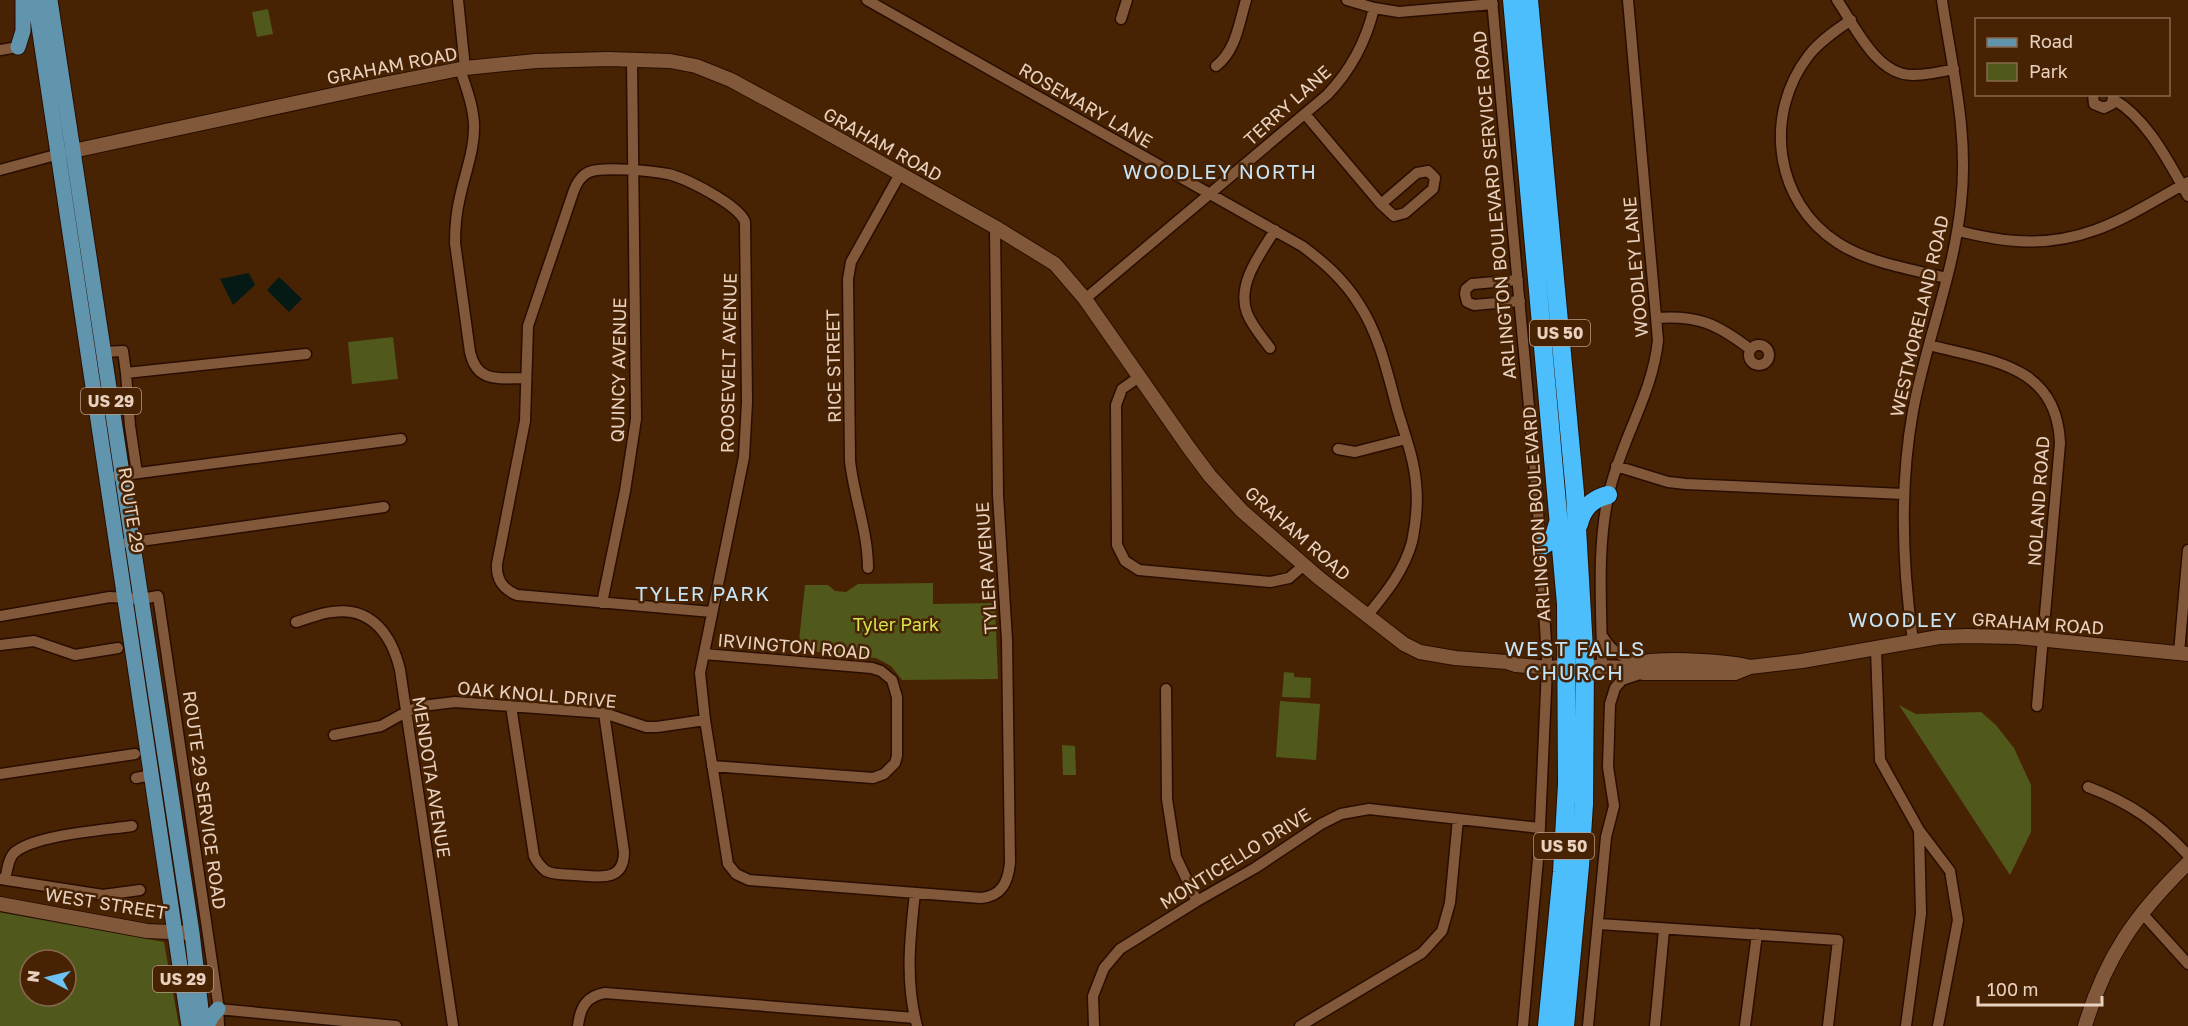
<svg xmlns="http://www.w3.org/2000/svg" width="2188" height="1026" viewBox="0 0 2188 1026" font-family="'Golos Text',sans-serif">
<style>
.green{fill:#50581b;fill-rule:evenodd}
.water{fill:#051915}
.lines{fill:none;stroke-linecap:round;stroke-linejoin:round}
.street-casing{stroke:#280d00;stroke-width:13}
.secondary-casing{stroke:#280d00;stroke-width:16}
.primary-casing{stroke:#280d00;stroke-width:17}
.highway-casing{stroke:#280d00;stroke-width:20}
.street{stroke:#81583a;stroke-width:10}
.secondary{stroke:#81583a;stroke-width:14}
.primary{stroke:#6195ae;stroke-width:15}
.highway{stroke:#4cbefc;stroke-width:18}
.labels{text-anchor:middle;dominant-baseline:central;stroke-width:5;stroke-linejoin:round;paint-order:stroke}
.shield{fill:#472303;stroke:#b89d87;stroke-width:1.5}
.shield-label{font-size:16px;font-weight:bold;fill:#e9d1c0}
.street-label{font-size:18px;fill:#e9d1c0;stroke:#472303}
.park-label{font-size:18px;fill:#d3e64e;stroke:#472303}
.neighbourhood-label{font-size:20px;letter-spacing:1.5px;fill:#c7e4f6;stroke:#472303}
.quarter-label{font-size:21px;letter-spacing:1.5px;fill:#c7e4f6;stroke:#472303}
</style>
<rect width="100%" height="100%" fill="#472303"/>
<path class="green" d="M268,9L273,34L257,37L252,12Z
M393,337L398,379L352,384L348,342Z
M933,583V604L995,603L998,679L902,680L891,666L876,658L798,650L805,585H828L835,591L846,592L858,584Z
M1284,672L1294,673V677L1311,678L1310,698L1282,697Z
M1280,701L1320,704L1316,760L1276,757Z
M1899,705L1916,714L1981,712L1996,725L2014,748L2031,785V832L2010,875Z
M1062,745L1075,746L1076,775H1063Z
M0,911L164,942L179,1026H0ZM30,960H66V996H30Z"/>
<path class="water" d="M249,273L255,285L233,305L220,279Z
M279,277L302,299L289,312L267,290Z"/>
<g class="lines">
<g class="street-casing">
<path id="street" d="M458,0L465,68
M867,0L1302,246C1325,263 1344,280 1359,304C1380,336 1388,376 1398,412C1405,435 1414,459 1416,483C1418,502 1416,523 1412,542C1404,571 1386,593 1367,616
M1347,0L1374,8L1399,12L1493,4
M1492,0L1537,495L1547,659
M1837,0C1855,26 1877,76 1913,75C1927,75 1941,72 1954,69
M1121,19L1127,0
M1851,20C1836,30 1820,41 1809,55C1763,114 1774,202 1838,243C1869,263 1911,269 1946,278
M0,50L18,47
M1216,66C1236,51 1239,23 1246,0
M460,69C466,87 473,105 474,124C475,149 465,173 460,197C456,213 455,227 455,243L470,352C477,384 500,378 526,378
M2093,94L2094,104L2104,108L2112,104L2113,95
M2113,99C2148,119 2169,163 2188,196
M1305,114L1381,204
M0,170L63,153
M1428,171L1435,178L1433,189L1405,213L1394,216L1381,204L1417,173Z
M1958,231C1977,235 1997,240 2017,241C2087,246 2130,214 2188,182
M1518,280L1472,284L1466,289L1465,294L1467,302L1474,305L1520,301
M1085,299L1327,95C1351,70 1366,42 1374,8
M1656,318C1699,315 1717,324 1750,349
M1749 355a10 10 0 1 1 20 0a10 10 0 1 1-20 0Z
M1929,345C1990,361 2057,364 2060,443L2037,706
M1270,348C1262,337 1252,326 1247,313C1236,284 1261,253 1275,230
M104,352L123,351L126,373L306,354
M126,373L130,426L137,473
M1139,377L1122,389L1116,405L1117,545L1125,561L1139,570L1270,582L1289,578L1304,565
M1338,449L1355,452L1406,439
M1616,466L1668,482L1686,484L1903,494
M116,476L401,439
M126,543L384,507
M868,568C868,532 854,497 850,461L848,279L851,262L900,174
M602,603L625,491L636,419L632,59
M712,612L517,595C503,589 496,580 497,564L525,421L528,326L573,193C576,184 580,176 589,172C603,166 652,171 668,174C686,178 739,205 745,222L747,402L744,457L700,673L705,720L728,864L736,874L749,880L981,898C1002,896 1008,882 1010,863L1007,640L998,495L995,227
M0,616L110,597L141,599L158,596L218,1003L219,1026
M296,622C307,619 320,613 332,612C372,606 392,636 400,670L453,1026
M1603,637C1613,654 1625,658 1643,663
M1913,641C1902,564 1899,488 1913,411C1926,341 1954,274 1961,203C1969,133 1952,68 1942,0
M0,645L34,641L75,655L118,648
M1876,649L1880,760L1919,830L1921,914L1906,1026
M2179,653L2188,550
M704,654L872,668L881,671L892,680L897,697V756L895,763L884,774L873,778L712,766
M1602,667C1602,610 1596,549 1609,493C1621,440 1653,393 1658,340L1628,0
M1166,689L1167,799L1176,857L1197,901
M511,706L534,856C537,862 541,867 546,871C554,875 565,874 574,875C596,876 624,884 624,852L604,713
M334,735L381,726L406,712L422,706L455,702L604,713L646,727H657L705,720
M0,774L135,754
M136,778L152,775
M2088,787C2131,803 2157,822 2188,855
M1919,830L1950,871L1958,920L1938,1026
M0,879L103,895L140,890
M5,880C7,872 8,859 14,853C33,835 105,830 132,826
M915,893C910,938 905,981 917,1026
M2141,912L2188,964
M1599,924L1838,940L1828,1026
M218,1009L396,1026
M578,1026C580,1008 586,996 605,993L915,1018
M1094,1026L1093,996L1104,968L1120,949L1197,901L1255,868L1321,824L1341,814L1369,809L1540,828
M1300,1026L1422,953L1442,931L1450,903L1458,819
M1523,1026L1539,848L1547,668
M1588,1026L1606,837L1614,806L1608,767L1610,704L1615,688L1622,680L1643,673
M1655,1026L1664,930
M1745,1026L1757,934"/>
</g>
<g class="secondary-casing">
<path id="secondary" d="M73,151L379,85L465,68L536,61L608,59L670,61L696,66L731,80L801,118L995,227L1055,264L1085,299L1189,448L1210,476L1242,511L1319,578L1404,644L1420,652L1455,658L1507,662L1516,665L1551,668L1566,666L1632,668L1643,673H1735L1750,667L1802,661L1939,637L1967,636L2017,637L2188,654
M1632,668C1636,666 1640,663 1645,662C1668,658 1727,661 1750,667
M0,904L147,931L192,933
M2085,1026C2106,956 2136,914 2188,863"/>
</g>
<g class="primary-casing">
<path id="primary" d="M35,0L189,1026
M50,0L192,933L203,1026
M18,47L23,31V0
M207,1026L212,1016L218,1009"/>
</g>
<g class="highway-casing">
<path id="highway" d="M1512,0L1566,604L1567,784L1562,872L1547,1026
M1529,0L1575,493L1585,667L1584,804L1580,866L1565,1026
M1579,524C1583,508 1592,499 1608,495
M1541,547L1553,539L1558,523"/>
</g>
<use href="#street" class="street"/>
<use href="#secondary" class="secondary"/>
<use href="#primary" class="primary"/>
<use href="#highway" class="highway"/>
</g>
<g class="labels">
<g class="shield">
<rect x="1530" y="320" width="60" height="26" rx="4.5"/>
<rect x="81" y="388" width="60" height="26" rx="4.5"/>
<rect x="1534" y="833" width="60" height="26" rx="4.5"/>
<rect x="153" y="966" width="60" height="26" rx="4.5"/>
</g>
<g class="shield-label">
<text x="1560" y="333">US 50</text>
<text x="111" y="401">US 29</text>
<text x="1564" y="846">US 50</text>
<text x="183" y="979">US 29</text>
</g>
<g class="street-label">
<text transform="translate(392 65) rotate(-11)">GRAHAM ROAD</text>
<text transform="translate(1086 105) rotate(30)">ROSEMARY LANE</text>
<text transform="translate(1287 105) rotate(-42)">TERRY LANE</text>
<text transform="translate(883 144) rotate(29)">GRAHAM ROAD</text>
<text transform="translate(1494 205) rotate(-95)">ARLINGTON BOULEVARD SERVICE ROAD</text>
<text transform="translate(1635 267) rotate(-95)">WOODLEY LANE</text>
<text transform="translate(1919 316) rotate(-77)">WESTMORELAND ROAD</text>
<text transform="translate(728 363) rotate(-89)">ROOSEVELT AVENUE</text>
<text transform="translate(833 366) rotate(-91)">RICE STREET</text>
<text transform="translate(618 370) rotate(-89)">QUINCY AVENUE</text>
<text transform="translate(2038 501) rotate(-86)">NOLAND ROAD</text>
<text transform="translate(132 510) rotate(81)">ROUTE 29</text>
<text transform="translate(1536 514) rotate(-94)">ARLINGTON BOULEVARD</text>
<text transform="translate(1298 533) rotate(41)">GRAHAM ROAD</text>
<text transform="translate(986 568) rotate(-94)">TYLER AVENUE</text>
<text transform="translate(2038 623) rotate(4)">GRAHAM ROAD</text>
<text transform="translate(794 646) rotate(5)">IRVINGTON ROAD</text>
<text transform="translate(537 694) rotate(5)">OAK KNOLL DRIVE</text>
<text transform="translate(432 777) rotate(81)">MENDOTA AVENUE</text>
<text transform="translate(205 800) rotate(82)">ROUTE 29 SERVICE ROAD</text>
<text transform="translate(1235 858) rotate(-32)">MONTICELLO DRIVE</text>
<text transform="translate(106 903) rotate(9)">WEST STREET</text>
</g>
<g class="park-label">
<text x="896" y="624">Tyler Park</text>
</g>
<g class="neighbourhood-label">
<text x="1220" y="171">WOODLEY NORTH</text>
<text x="703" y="593">TYLER PARK</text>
<text x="1903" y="619">WOODLEY</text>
</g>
<g class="quarter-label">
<text x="1575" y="648">WEST FALLS<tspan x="1575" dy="24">CHURCH</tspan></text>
</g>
</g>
<rect x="1975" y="18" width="195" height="78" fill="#472303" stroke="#88694f" stroke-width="1.5"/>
<rect x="1987" y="38" width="30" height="9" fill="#6195ae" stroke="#88694f" stroke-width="1.5"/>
<text x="2029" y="48" font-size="18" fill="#e9d1c0">Road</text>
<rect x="1987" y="63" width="30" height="18" fill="#50581b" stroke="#88694f" stroke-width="1.5"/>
<text x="2029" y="78" font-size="18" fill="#e9d1c0">Park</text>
<g transform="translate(48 978) rotate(277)"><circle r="28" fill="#472303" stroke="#88694f" stroke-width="1.5"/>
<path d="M0-4.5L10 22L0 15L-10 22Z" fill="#6ec2f3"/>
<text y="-9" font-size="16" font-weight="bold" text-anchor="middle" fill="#e9d1c0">N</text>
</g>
<path d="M1978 996v9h124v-9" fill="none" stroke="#e9d1c0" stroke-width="3"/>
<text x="1987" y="996" font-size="18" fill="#e9d1c0" stroke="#472303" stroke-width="4.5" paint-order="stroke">100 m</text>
</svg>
